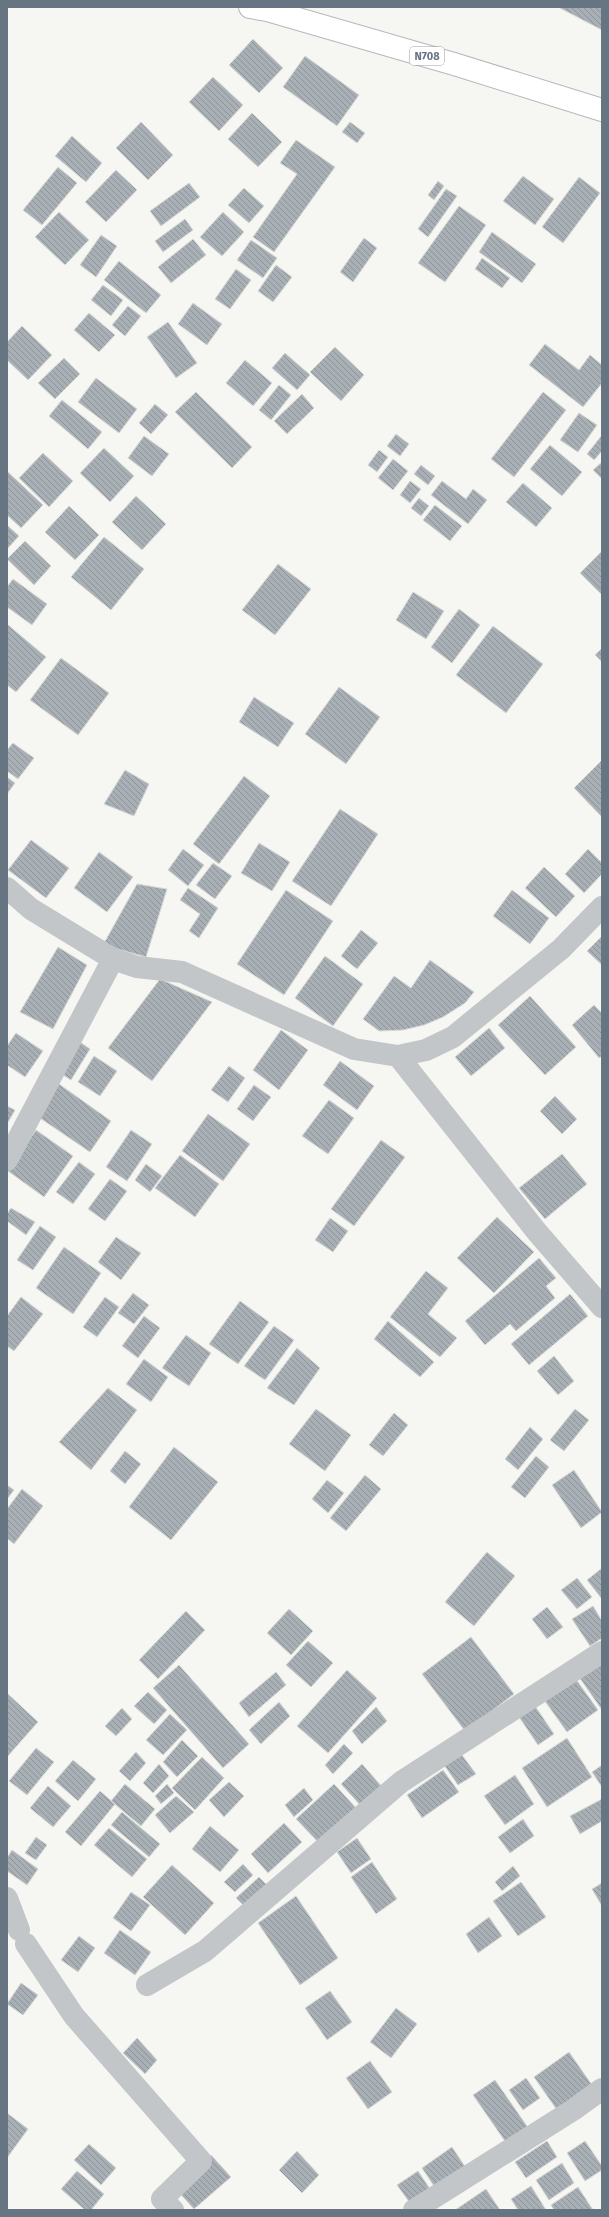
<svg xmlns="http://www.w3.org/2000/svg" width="609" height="2217" viewBox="0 0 609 2217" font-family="'Fira Sans',sans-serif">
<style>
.building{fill:url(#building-back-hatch);stroke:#d7d8d5}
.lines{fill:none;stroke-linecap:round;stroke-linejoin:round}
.highway-casing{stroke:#b5b8bb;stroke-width:24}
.minor{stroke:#c2c6c9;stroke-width:22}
.highway{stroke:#fff;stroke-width:22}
.labels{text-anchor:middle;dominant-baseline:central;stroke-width:4;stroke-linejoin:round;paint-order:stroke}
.shield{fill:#fff;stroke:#959ea8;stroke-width:1}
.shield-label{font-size:11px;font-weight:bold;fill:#677582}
</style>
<defs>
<pattern id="building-back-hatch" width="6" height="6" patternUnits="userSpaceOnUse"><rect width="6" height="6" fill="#a9b0b5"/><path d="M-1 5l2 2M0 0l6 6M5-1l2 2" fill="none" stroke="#8d9499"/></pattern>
</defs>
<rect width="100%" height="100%" fill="#f6f6f3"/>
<path class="building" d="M558,7H602V30Z
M253,39L283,68L259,93L229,65Z
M305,56L359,95L337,126L283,87Z
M213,77L243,105L219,131L189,102Z
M252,113L282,142L258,167L228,139Z
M141,122L173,155L148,180L116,148Z
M350,122L365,133L357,143L342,132Z
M72,136L102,163L86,182L55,156Z
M296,140L335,167L274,252L253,237L297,174L280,163Z
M58,167L77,183L42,225L23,210Z
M116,170L137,190L106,222L85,202Z
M523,176L554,199L535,225L503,201Z
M579,177L600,193L563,243L542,227Z
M438,181L444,186L434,200L428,195Z
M189,183L200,197L161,226L150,211Z
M244,188L264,206L249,223L228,205Z
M446,189L457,196L428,237L418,229Z
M459,206L486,225L445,282L418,263Z
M59,212L89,240L65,265L35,237Z
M223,212L244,232L222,256L200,237Z
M185,219L193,230L163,252L155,241Z
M492,232L536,264L522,283L479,252Z
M101,235L117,246L96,277L80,265Z
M364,238L377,248L353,282L340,272Z
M193,239L206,255L171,283L158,267Z
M251,240L277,258L263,278L237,260Z
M482,258L510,278L502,288L475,269Z
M119,261L161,295L146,313L104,280Z
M276,265L292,277L273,302L258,291Z
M236,269L251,280L230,309L215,299Z
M103,285L123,300L111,316L91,300Z
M193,303L222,324L207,345L178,324Z
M128,306L141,316L125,336L112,325Z
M89,313L115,335L99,352L74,330Z
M168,322L197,363L176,378L147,337Z
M22,326L52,355L28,380L7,360V342Z
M545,344L579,370L590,355L602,365V383L583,407L529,365Z
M335,347L364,375L341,401L310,372Z
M285,353L310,375L297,390L272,368Z
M64,358L80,374L55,399L38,383Z
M245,360L272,383L253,406L226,383Z
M96,378L137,409L119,433L78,402Z
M279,385L291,395L271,420L259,410Z
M196,392L252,447L232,468L175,412Z
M543,392L566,410L514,477L491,459Z
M302,394L314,408L287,434L274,421Z
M62,400L102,432L88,449L49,416Z
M155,404L168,415L151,434L139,423Z
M579,413L597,425L578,452L560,440Z
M396,434L409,444L400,456L387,446Z
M602,435V451L594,460L587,454Z
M144,436L169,454L152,476L128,458Z
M550,445L582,472L562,496L530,469Z
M104,448L134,476L110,502L80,473Z
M379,450L388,457L377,472L368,465Z
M43,453L73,481L49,507L19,478Z
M393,459L408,471L393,490L378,478Z
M602,462V479L593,470Z
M421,465L435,476L428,485L414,474Z
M7,471L43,505L21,528L7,515Z
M410,481L421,489L410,503L400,495Z
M442,481L466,499L473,489L487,500L468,524L431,495Z
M523,483L552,508L536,527L506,502Z
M136,496L166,524L142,550L112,522Z
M419,498L429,506L421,516L411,508Z
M435,505L462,526L450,541L423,520Z
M69,506L99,535L75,560L45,532Z
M7,525L19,536L7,549Z
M104,537L144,569L111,610L71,577Z
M25,541L51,566L34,585L7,559Z
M601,552L602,554V595L580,573Z
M278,564L311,589L275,635L242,610Z
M13,579L47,604L32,625L7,607V587Z
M413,592L444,611L426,639L396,620Z
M459,609L480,625L452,663L431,647Z
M7,624L46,657L16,692L7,685Z
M493,626L543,664L506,713L456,675Z
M602,648V662L595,655Z
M61,658L109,693L78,735L30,700Z
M339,687L380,717L346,764L305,734Z
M254,697L294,723L278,747L239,722Z
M13,743L34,758L18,779L7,771V750Z
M602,760V817L574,788Z
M125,770L149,784L134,816L104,804Z
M244,776L270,796L219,864L193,844Z
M7,777L15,783L7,794Z
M340,809L378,834L331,906L292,881Z
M31,840L69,868L46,898L8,870Z
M259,843L290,862L272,891L241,873Z
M183,849L204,865L188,886L168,870Z
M588,849L602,863V874L584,893L565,874Z
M99,852L133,877L107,912L74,888Z
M213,863L232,876L215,899L196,885Z
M544,867L575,896L556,917L525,888Z
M137,884L167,889L146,957L103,945Z
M188,888L218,908L199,938L189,931L200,914L180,900Z
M286,890L333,921L284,995L237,964Z
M512,890L549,918L530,944L493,916Z
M361,930L378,943L357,969L341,956Z
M602,936V965L587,951Z
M58,947L87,965L53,1029L20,1012Z
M325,956L363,984L333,1026L295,998Z
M430,960L474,992L465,1003L443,1017L424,1025L403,1030L379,1031L363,1019L394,976L411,988Z
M160,979L212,1002L152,1081L108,1048Z
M530,996L576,1047L545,1075L498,1025Z
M594,1005L602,1013V1056L599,1058L572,1025Z
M489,1028L505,1048L471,1076L455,1057Z
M281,1030L308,1050L279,1090L253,1070Z
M16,1033L43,1051L25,1077L7,1065V1046Z
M77,1040L90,1049L71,1080L57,1071Z
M94,1056L117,1071L100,1096L78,1082Z
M340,1061L374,1086L357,1110L323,1085Z
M229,1066L245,1078L228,1102L211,1090Z
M59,1084L111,1121L90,1152L37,1116Z
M254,1085L271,1097L253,1121L237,1109Z
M555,1096L577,1119L562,1134L540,1111Z
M329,1100L354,1118L328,1154L302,1136Z
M7,1106L15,1110L7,1124Z
M208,1114L250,1144L223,1181L182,1151Z
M36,1130L73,1156L44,1197L8,1171Z
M131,1130L152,1144L127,1181L106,1167Z
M381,1140L405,1157L354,1226L331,1209Z
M562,1154L587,1184L545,1219L519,1188Z
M180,1155L219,1184L195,1217L155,1188Z
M79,1162L95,1174L73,1204L56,1192Z
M146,1164L162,1176L150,1192L135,1180Z
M110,1179L127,1191L105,1221L88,1209Z
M11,1208L35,1222L26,1235L7,1221V1214Z
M497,1217L534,1252L494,1293L457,1258Z
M330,1218L348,1231L333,1252L315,1240Z
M40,1226L56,1237L33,1270L17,1260Z
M116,1237L141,1253L121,1280L98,1262Z
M64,1247L101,1273L73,1314L36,1288Z
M539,1258L556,1278L546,1286L555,1298L516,1331L510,1324L485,1345L465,1321Z
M426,1271L448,1288L428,1314L457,1338L440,1357L390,1317Z
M133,1293L149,1305L134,1324L118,1313Z
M570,1294L588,1316L529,1365L511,1344Z
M21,1297L43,1314L14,1351L7,1346V1316Z
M105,1297L119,1307L97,1337L83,1327Z
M240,1301L269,1322L238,1364L209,1344Z
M144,1316L160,1328L138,1358L122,1346Z
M388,1321L434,1362L420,1377L374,1339Z
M274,1326L294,1340L265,1380L244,1366Z
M186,1335L211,1353L189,1386L162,1368Z
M297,1348L320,1368L294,1405L267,1388Z
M554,1356L574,1381L558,1395L537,1371Z
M144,1359L168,1377L151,1402L126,1384Z
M108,1388L137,1410L91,1470L59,1442Z
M316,1409L351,1435L325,1471L289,1444Z
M575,1409L589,1420L564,1451L550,1440Z
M394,1413L408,1425L383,1456L369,1445Z
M530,1427L543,1439L518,1470L505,1459Z
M174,1447L218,1482L171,1540L129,1507Z
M125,1451L141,1464L125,1484L110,1471Z
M536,1456L549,1467L525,1498L511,1487Z
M574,1470L602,1512L581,1528L552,1485Z
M365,1475L381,1489L346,1531L330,1518Z
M327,1480L344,1493L328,1513L312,1499Z
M7,1485L14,1490L7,1499Z
M22,1489L43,1506L14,1544L7,1538V1509Z
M487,1552L515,1576L474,1626L445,1602Z
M602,1568V1599L587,1580Z
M577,1578L592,1597L577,1609L561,1590Z
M593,1606L602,1621V1638L590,1646L572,1619Z
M547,1607L563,1627L547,1639L532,1619Z
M289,1609L313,1631L291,1655L267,1633Z
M186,1611L205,1630L158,1679L139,1660Z
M471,1637L514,1694L465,1731L422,1674Z
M308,1641L333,1663L311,1687L286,1665Z
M602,1662V1710L579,1677Z
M179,1665L249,1744L223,1768L153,1688Z
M347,1670L377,1698L328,1753L297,1726Z
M276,1672L286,1685L249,1717L239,1703Z
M573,1675L598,1710L567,1732L542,1697Z
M148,1692L167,1710L154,1724L134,1706Z
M7,1693L38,1722L7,1757Z
M279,1702L290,1716L261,1744L249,1730Z
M533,1703L554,1734L538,1745L517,1714Z
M376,1707L387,1721L362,1744L352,1731Z
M122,1708L132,1719L116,1736L105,1726Z
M170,1714L187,1730L163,1755L146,1740Z
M567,1738L592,1777L547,1807L522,1768Z
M182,1740L198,1756L177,1777L163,1762Z
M344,1744L353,1753L333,1774L325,1765Z
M36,1748L54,1762L27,1795L9,1781Z
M136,1752L146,1763L130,1781L119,1771Z
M462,1755L476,1774L458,1785L444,1765Z
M202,1757L224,1778L195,1810L172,1788Z
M73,1760L96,1779L78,1801L55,1781Z
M159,1764L169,1776L153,1793L143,1783Z
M362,1764L383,1788L362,1807L341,1784Z
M602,1765V1787L592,1772Z
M443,1770L459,1792L422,1818L407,1795Z
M515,1775L534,1804L505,1825L484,1796Z
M229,1782L244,1796L224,1817L209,1800Z
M125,1784L155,1809L141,1826L111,1801Z
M167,1784L174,1793L161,1804L155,1796Z
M334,1784L357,1809L319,1843L296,1819Z
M48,1786L71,1806L53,1827L30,1808Z
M304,1788L313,1800L294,1817L285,1805Z
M100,1791L115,1804L81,1846L65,1832Z
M176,1796L194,1812L170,1833L155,1815Z
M602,1799V1821L580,1834L570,1816Z
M122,1812L160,1844L149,1857L111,1825Z
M523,1819L534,1836L510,1853L498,1837Z
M284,1823L302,1842L268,1873L251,1854Z
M210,1826L239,1850L220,1872L192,1849Z
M109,1828L147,1859L132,1877L94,1845Z
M36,1837L47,1845L36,1860L25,1853Z
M357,1838L371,1859L351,1873L337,1852Z
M12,1850L38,1869L27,1885L7,1871V1858Z
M372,1862L397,1899L376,1914L351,1877Z
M243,1864L253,1875L235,1892L224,1882Z
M172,1865L214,1903L185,1935L143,1897Z
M513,1866L520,1876L502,1891L495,1882Z
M259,1877L270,1888L247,1909L236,1898Z
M521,1882L546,1917L518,1936L493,1901Z
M602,1883V1906L592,1889Z
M131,1892L150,1905L131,1931L113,1918Z
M296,1896L338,1958L300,1985L258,1923Z
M489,1917L502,1936L478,1953L466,1934Z
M120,1930L151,1952L135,1975L104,1953Z
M79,1936L95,1948L78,1972L61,1960Z
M21,1983L38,1995L23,2015L7,2004Z
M330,1991L352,2022L327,2040L305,2008Z
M396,2008L417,2024L391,2058L370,2042Z
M137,2038L157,2060L145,2074L123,2053Z
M569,2052L592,2085L557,2110L534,2077Z
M370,2061L392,2092L368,2109L346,2078Z
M526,2078L540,2098L523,2110L509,2090Z
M495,2080L529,2129L507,2144L473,2095Z
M7,2113L28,2129L7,2158Z
M547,2141L557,2157L526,2178L515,2162Z
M585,2141L602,2166V2170L585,2181L567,2153Z
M89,2144L116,2168L101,2185L74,2160Z
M452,2147L468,2171L438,2192L422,2168Z
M297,2151L319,2175L302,2193L279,2170Z
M211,2155L231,2177L194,2209L174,2187Z
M562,2163L574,2183L549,2200L536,2180Z
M77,2171L104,2194L91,2210H85L61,2189Z
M418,2171L430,2189L410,2203L397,2185Z
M531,2186L546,2210H518L511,2199Z
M578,2187L593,2210H554L551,2205Z
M486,2189L500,2210H455Z"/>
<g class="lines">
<g class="highway-casing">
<path id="highway" d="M250,7L267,10L454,64L602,110"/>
</g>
<path class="minor" d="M7,888L31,909L113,959L137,967L182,972L354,1049L398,1056L426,1050L453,1037L561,949L602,907
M398,1056L537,1232L602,1307
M7,1160L113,959
M7,1898L19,1930
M26,1944L74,2016L201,2161L162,2199L173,2210
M147,1985L205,1951L401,1782L602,1652
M414,2210L573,2110L602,2089"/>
<use href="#highway" class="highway"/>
</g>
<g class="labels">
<rect class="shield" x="410" y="47" width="34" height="18" rx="3"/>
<g class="shield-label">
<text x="427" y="56">N708</text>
</g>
</g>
<rect width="609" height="2217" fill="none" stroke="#677582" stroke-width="16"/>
</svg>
